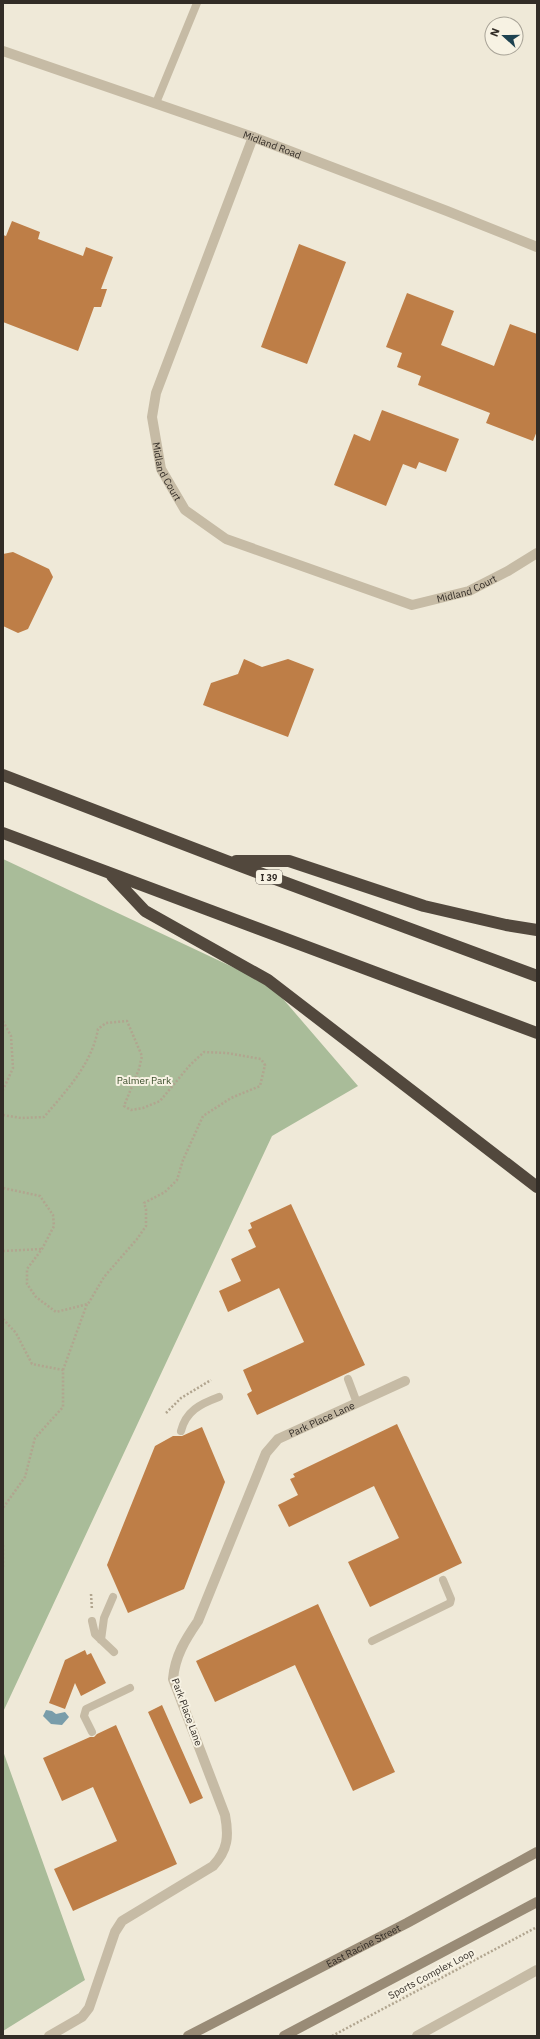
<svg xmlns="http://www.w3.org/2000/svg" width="540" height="2039" viewBox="0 0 540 2039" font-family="'IBM Plex Sans',sans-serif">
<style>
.green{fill:#a9bc99}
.water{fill:#799daa}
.building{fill:#be7e47}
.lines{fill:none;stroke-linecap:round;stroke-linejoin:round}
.path{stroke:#b1a58f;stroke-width:2.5;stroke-dasharray:2 2;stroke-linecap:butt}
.service{stroke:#c6bba5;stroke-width:8}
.minor{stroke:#c6bba5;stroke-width:10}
.secondary{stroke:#998b76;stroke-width:10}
.motorway{stroke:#52483d;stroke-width:12}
.labels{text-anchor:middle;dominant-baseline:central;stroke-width:4;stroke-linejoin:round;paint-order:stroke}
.shield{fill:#f7f2e3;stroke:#6d675f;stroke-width:1}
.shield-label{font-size:9px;font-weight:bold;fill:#322c26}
.street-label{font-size:10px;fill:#322c26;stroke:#f7f2e3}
.park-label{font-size:10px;fill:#3a4e2b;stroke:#f7f2e3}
</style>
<rect width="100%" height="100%" fill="#efe9d8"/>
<path class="green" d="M3,859L271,985L358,1086L272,1136L3,1712Z
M3,1751L85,1980L3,2031Z"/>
<path class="water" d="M46,1710L52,1711L56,1714L65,1712L69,1717L62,1725L51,1724L43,1716Z"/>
<path class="building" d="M12,221L40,232L38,239L83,256L86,247L113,257L101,289H107L101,307H94L78,351L3,322V235L6,236Z
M299,244L346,262L307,364L261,347Z
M407,293L454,311L441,345L494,366L510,324L537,334V431L533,441L486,423L490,413L418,385L421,376L397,367L402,353L386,347Z
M382,410L459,439L446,472L419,462L416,469L403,464L386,506L334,485L354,434L370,441Z
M13,552L49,569L53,577L28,629L18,633L3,626V554Z
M244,659L262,667L288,659L314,669L288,737L203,705L211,683L238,674Z
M291,1204L365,1365L257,1415L247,1394L252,1391L243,1370L304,1342L279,1288L228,1312L219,1291L241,1281L231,1259L256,1247L248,1230L252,1228L250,1223Z
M397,1424L462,1563L370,1607L348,1562L399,1538L374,1486L289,1527L278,1505L298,1495L290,1479L295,1477L293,1474Z
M202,1427L225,1482L184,1589L128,1613L107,1565L155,1446L173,1436H182Z
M318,1604L395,1772L353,1791L295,1665L215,1702L196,1661Z
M85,1650L87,1655L91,1653L106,1683L81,1696L75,1683L65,1709L49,1703L65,1660Z
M162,1705L203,1798L190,1804L148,1712Z
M116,1725L177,1864L73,1911L54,1869L117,1841L93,1787L62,1801L43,1758L90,1737H94L97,1734Z"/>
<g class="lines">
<path class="path" d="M3,1021L11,1036L13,1068L3,1090
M3,1115L21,1118L44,1117C66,1091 92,1064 98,1029L106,1023L127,1021L142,1056L139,1069L124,1106L131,1110L143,1108L160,1101L190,1065L204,1052L227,1053L261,1059L265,1065L260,1086L231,1098L203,1116L183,1160L177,1180L165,1192L144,1203L146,1209V1226L137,1239L104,1277L88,1304L56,1312L36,1297L27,1284V1269L42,1249L54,1226L53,1215L40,1196L3,1188
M3,1251L42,1249
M3,1319L16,1333L32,1364L63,1370V1407L35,1438L25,1477L3,1508
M63,1370L87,1304
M166,1413L181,1398L211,1380
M3,1545V1567
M91,1594L92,1610
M332,2036L537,1927"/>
<path class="service" d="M156,103L197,3
M348,1379L357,1403
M181,1431C186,1411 200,1404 219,1397
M92,1621L95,1634L114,1652
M101,1640L104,1618L113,1597
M372,1641L450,1603L451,1599L443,1580
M92,1732L84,1716L86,1709L130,1688"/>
<g class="minor">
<path id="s1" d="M3,51L253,137L447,211L537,247"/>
<path id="s2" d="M253,137L156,393L152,417L161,469L185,510L226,539L412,605L469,591L508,571L537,553"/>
<path id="s3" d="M49,2036L82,2017L89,2008L115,1932L122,1921L213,1866C228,1850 229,1836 225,1815L173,1679C175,1656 185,1640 198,1621L266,1453L278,1439L405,1381"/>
<path d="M417,2036L537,1970"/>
</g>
<g class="secondary">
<path id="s4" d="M188,2036L407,1923L537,1852"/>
<path d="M284,2036L537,1902"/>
</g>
<path class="motorway" d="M3,775L227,861L537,976
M3,833L537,1033
M236,861H289L424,906L506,925L537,930
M112,876L145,911L268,980L537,1187"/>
</g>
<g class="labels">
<rect class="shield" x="256" y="870" width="26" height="14" rx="3"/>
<g class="shield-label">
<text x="269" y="877">I 39</text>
</g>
<g class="street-label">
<text stroke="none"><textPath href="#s1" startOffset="285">Midland Road</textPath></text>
<text stroke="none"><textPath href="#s2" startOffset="355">Midland Court</textPath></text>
<text stroke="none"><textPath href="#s2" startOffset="703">Midland Court</textPath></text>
<text stroke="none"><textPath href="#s3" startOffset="761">Park Place Lane</textPath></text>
<text transform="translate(187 1712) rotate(70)">Park Place Lane</text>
<text stroke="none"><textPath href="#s4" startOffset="197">East Racine Street</textPath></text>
<text transform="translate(431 1974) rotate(-28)">Sports Complex Loop</text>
</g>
<g class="park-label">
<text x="144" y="1080">Palmer Park</text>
</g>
</g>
<rect width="540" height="2039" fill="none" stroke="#322c26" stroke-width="8"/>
<g transform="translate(504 36) rotate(291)"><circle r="19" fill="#f7f2e3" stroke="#a8a397"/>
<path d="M0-3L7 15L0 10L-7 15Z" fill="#1e4250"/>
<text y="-6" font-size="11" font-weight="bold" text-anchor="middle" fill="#322c26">N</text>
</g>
</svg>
